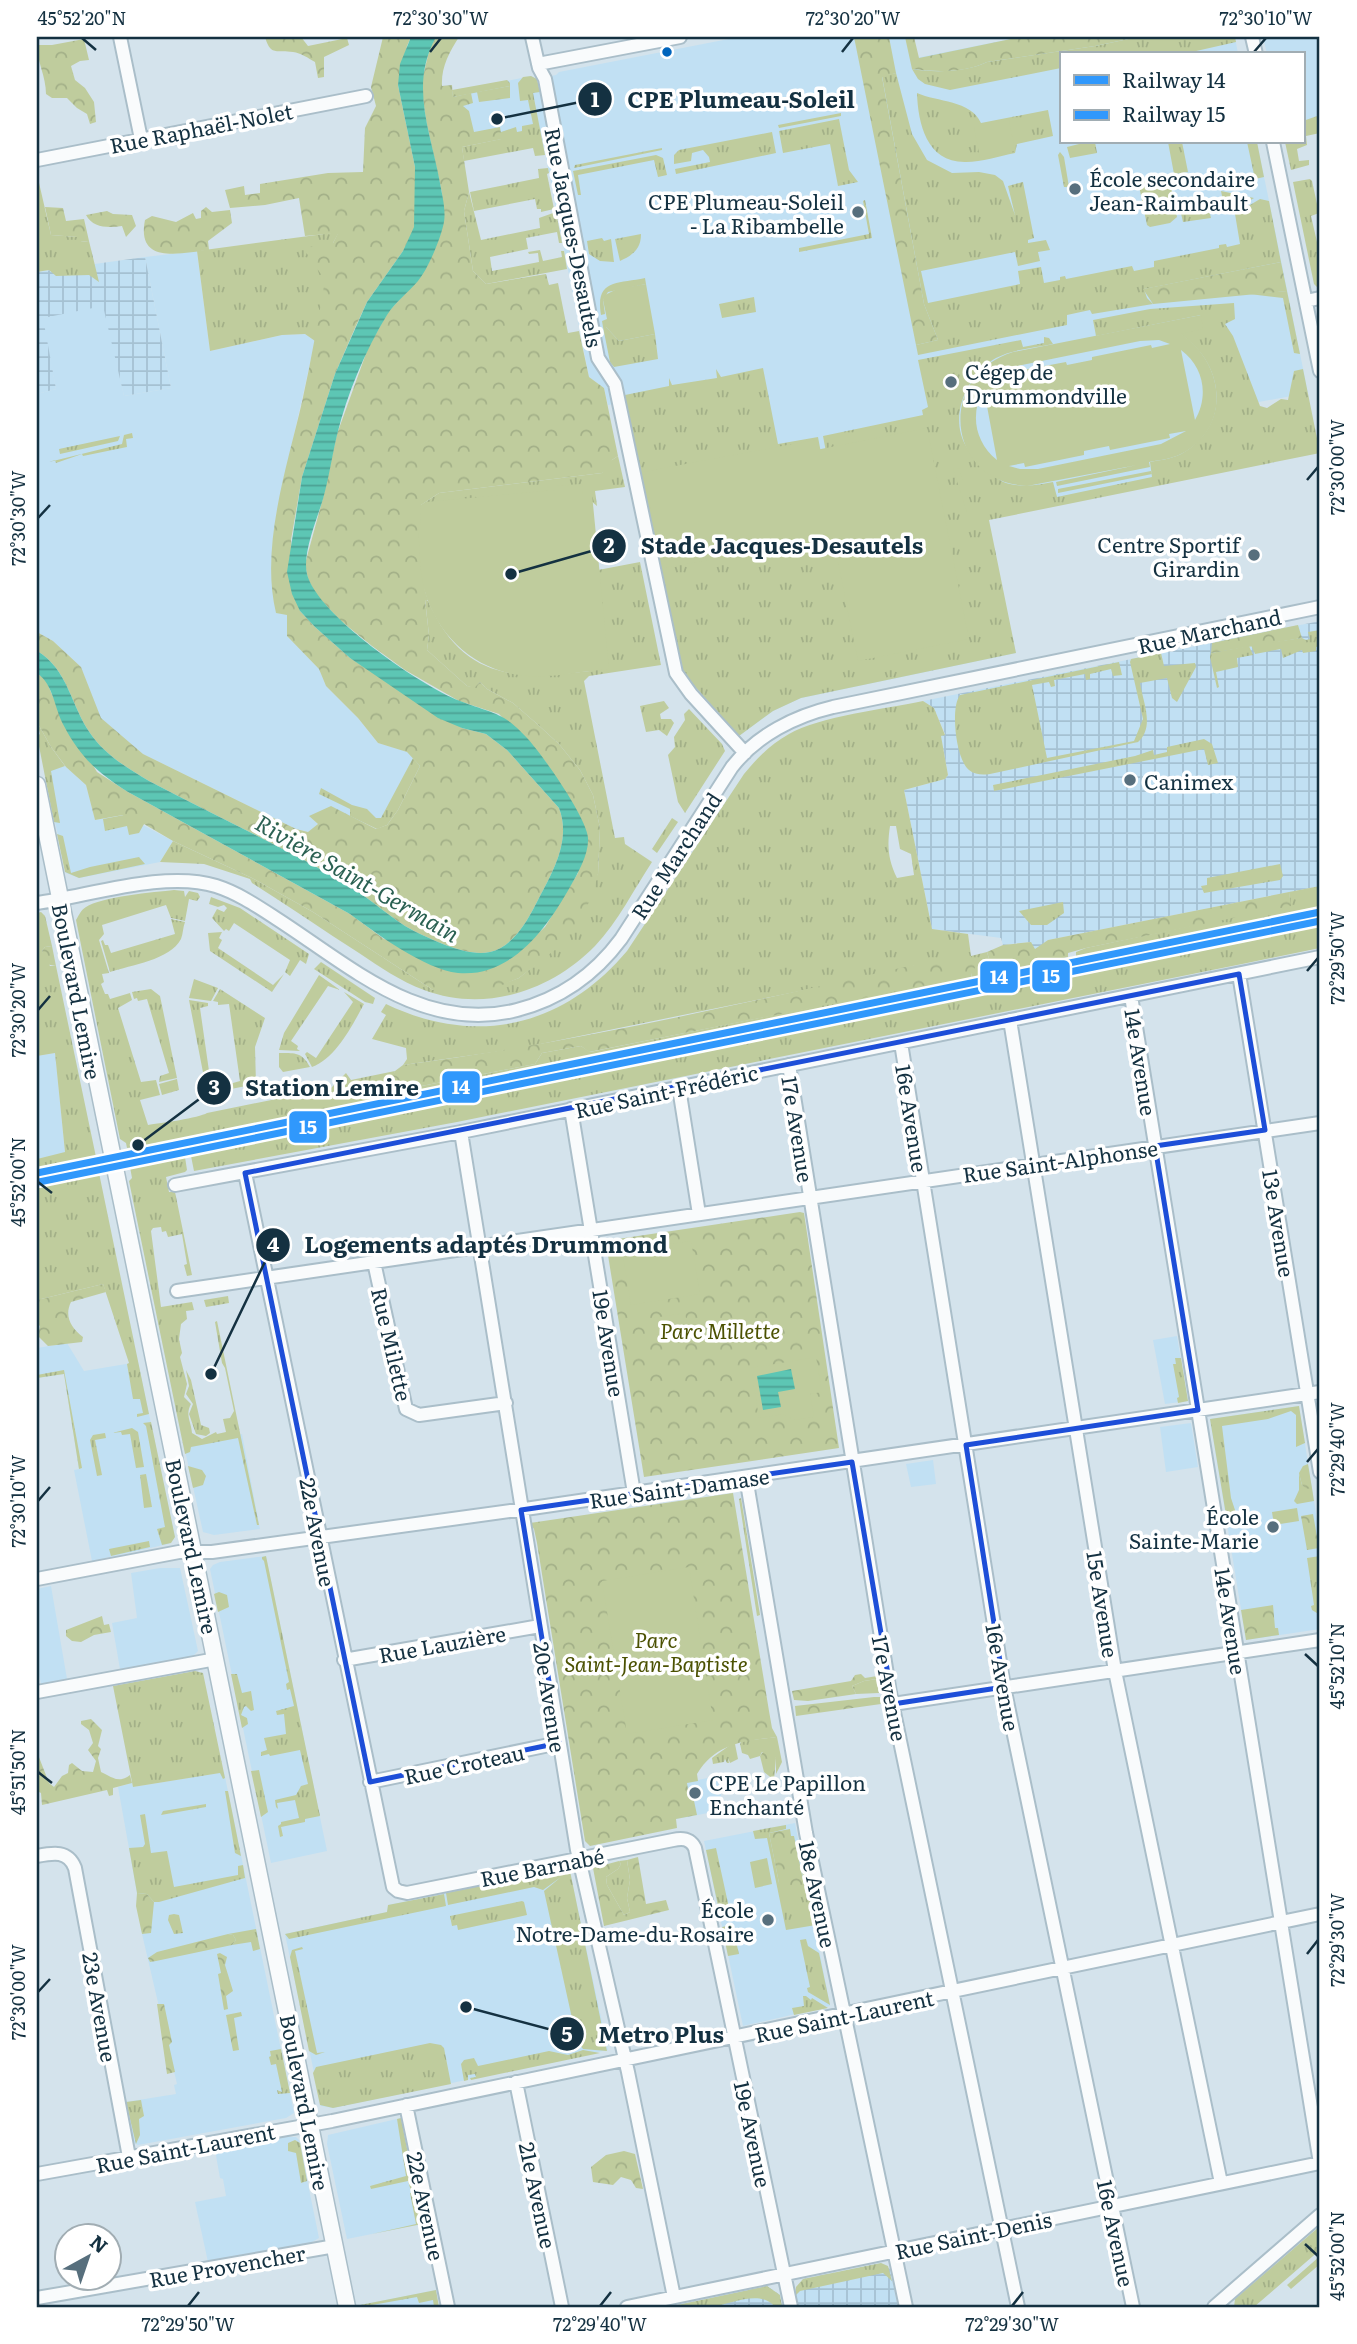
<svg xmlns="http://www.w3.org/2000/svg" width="1357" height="2344" viewBox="0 0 1357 2344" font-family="Literata,serif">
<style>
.built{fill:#c1e0f3}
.industrial{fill:url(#industrial-grid)}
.grass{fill:url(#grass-tufts);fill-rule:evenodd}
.forest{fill:url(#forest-crowns)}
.pitch{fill:#bfcc9d;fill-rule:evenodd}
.water{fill:url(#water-rules)}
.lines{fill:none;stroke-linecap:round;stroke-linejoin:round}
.minor-casing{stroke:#aabec9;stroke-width:16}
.major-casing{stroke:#aabec9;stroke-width:19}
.minor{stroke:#f9fbfc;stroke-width:12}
.major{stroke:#f9fbfc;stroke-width:16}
.rail-1-casing{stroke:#fff;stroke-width:12}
.rail-2-casing{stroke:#fff;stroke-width:12}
.rail-1{stroke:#3098fc;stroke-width:7}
.rail-2{stroke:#3098fc;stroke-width:7}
.marked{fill:none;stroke:#1d4ed8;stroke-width:5;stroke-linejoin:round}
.ticks{fill:none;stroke:#143141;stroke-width:2.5}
.bus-dot{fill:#0065bd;stroke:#fff;stroke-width:2.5}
.poi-dot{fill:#576f7d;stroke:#fff;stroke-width:2.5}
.labels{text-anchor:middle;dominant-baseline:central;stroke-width:7;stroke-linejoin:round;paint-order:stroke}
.street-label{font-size:21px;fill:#143141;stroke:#fff}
.poi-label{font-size:21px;fill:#143141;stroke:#fff;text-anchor:start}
.park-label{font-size:21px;font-style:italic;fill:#4b5102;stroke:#fff}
.water-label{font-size:23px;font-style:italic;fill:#2b6153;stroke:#fff}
.leader{fill:none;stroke:#143141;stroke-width:2.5}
.callout-dot{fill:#143141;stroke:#fff;stroke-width:2.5}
.mark-label{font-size:21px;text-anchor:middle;font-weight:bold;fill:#fff}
.callout-label{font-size:23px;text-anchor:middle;font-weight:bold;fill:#143141;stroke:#fff;stroke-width:7;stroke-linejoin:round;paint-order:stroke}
.line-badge{stroke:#fff;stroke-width:2.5}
.badge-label{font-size:19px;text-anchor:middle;font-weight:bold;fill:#fff}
.neatline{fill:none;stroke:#143141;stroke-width:2.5}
.ticks-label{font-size:18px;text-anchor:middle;fill:#143141}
</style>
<defs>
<pattern id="industrial-grid" width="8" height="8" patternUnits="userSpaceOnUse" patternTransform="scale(1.75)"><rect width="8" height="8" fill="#c1e0f3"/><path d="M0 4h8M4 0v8" fill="none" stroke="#a5c1d2"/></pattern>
<pattern id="grass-tufts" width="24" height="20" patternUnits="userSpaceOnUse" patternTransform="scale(1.75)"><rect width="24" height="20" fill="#bfcc9d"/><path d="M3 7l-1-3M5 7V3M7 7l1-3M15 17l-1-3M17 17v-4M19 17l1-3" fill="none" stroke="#a3b088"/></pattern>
<pattern id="forest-crowns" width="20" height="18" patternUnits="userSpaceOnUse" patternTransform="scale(1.75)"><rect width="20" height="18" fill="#bfcc9d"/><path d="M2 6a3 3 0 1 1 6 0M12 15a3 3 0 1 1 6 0" fill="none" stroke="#a3b088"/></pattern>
<pattern id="water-rules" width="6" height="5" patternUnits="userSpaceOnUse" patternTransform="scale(1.75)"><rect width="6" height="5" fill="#5dc6b4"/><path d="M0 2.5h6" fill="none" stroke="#4ca194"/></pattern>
</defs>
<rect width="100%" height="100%" fill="#d4e3ec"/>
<path class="built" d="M739,37H905L911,59L1021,37H1235L1238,54H1061V142H1257L1308,393L1237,406L1203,472L984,515L1016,653L801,698L773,711L739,736L624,402L608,405L604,388L589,377L541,132L462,146L452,92L531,76L537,79L556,75L559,72Z
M1263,37H1320V118L1303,121V54H1267Z
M197,251L210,351L282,335L305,334L315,341L276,515L272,569L274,603L287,615V636L319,669L326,686L358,718L378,743L408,752L420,766L387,825L310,817L318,824L309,832L296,829L143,754L100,718L81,667L53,641L37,632V394L56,389L42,318L104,305L124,396L171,388L145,257Z
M65,766L86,785L95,820L124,815L173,841L160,862L79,878L66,873L44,771Z
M55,1053L65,1153L37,1159V1056Z
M1177,1336L1188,1401L1165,1404L1153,1340Z
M67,1343L84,1371L138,1362L175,1537L168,1544L92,1561L74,1470L79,1469L64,1374L37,1378V1348Z
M1299,1406L1320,1539V1629L1246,1640L1210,1419Z
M1191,1423L1198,1467L1166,1472L1160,1427Z
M242,1434L260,1529L214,1535L203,1532L184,1446Z
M933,1460L936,1484L911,1487L906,1464Z
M266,1556L327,1851L271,1863L210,1569L213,1565L220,1562Z
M160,1568H180L198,1651L193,1656L120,1669L112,1623L137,1618L131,1573Z
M51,1586L67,1679L41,1684L37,1665V1589Z
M224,1772L294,2113L286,2118L138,2145L134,2143L126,2102L176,2094L174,2085L177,2084L142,1934L137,1893L118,1787L132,1783L133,1787Z
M717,1776L724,1810L676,1819L669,1786Z
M795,1823L830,2006L743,2026L704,1841Z
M569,1868L608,2050L333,2108L321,2106L285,1934L387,1912L388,1905Z
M401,2118L422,2224L347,2239L327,2144L328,2135Z
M283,2137H296L299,2140L319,2238L307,2245L208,2262L195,2202L226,2196L223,2179L220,2178L215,2150Z
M436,2290L439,2307H361L360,2305Z"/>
<path class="industrial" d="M145,257L171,388L124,396L103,306L43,318L56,389L37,394V272Z
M1320,621V886L1048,940L1035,950L1030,942L1003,945L1001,938L932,929L904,790L945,779L948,775L941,736L945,734L934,708L923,701Z
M881,2263L890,2269L898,2307H798L795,2291L803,2279Z
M767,2286L780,2295L782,2307H668Z"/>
<path class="grass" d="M1138,37H1235L1236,42L1183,54H1061V68L950,90L925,84L918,79L912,69C934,73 967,72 987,62L1095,46Z
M896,73L912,134L927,160L952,173L979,172L995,175L1003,181L1015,215L1008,186L1023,182L1034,238L1028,240V243L1046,240L1050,250L1038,252L1040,261L1018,266L1015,252L921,271L928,303L1020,284L1018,271L1041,267L1044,283L1060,280V277L1065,276L1066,279L1132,266L1134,271L1154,267V261L1219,248V245L1226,244L1227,247L1240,244L1235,214L1260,199L1269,201L1281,262L1144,289L1147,298L1153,304L1092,314L1090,310L1067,315V325L918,355L916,345L938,340L924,304L882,76Z
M531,76L537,79L540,92L533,93L545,155L535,156L533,148L464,161L462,147L501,139V132L516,127L517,132L522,131V126L533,124L528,100L520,101L518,83L523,77Z
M507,80L510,83V86L453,97L452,90Z
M917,93C937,102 971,100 981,123L1048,110L1053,136L1017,144L1015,153C999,156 982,162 966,162C927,163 918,124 917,93Z
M841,113V116L779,128L778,125Z
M1320,115V133L1306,136L1307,145L1297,149L1299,161L1309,160V165L1291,170L1285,142H1303V121Z
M839,119L849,170L858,182L838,186L830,144L783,153L779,131Z
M772,132L776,153L676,174L675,169L710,162L709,157L703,150L692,153L691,161L674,164V155L679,150Z
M1087,142H1095L1097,153L1070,158L1067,147Z
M1168,142H1182L1188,172L1174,174Z
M1247,142H1257L1264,177L1255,179Z
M662,148V150L574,168L575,165Z
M1060,152L1064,157L1069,187H1064L1058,155Z
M656,155L663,158L667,175L658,177L654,160L578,175L581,195H578L573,171Z
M548,168L549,173L547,174L554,209L541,212V209H537L535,199L474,211L470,192L539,178L538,169Z
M37,174L51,235L78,237L81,242L89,241L99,282L89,275L56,276L49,270L37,272Z
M1160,178L1170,181L1177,217L1170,223L1150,227L1147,225L1139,186L1142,185L1141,182Z
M1310,179L1312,181L1319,213L1311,216L1320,255V286L1317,287L1314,284L1293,182Z
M1221,191L1254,198L1234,210L1225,211Z
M469,192L481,240L540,228L539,218L556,212L562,243H559L557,232L526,238L528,249L490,257L492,271L539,262L538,253L529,254L528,252L540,250L543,261L562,257L561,251H564L567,269L486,284L473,271L464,211Z
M1206,197L1211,218L1183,222L1179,205L1187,210L1184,202Z
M865,200L872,238L799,252V248L869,234L863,201Z
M339,232L333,243L315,341L305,334L282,335L210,351L197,251Z
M641,234C641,249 633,255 620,261L615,239Z
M602,238L604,241L611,239L614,262L600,261L589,254L587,241Z
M645,278L646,284L608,292L603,300L605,314L601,315C595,279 617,284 645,278Z
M1287,291L1300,354L1294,353L1283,298L1249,294Z
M754,297L756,312L722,318L719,304Z
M1234,303L1235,319L1225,324L1233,336L1260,406L1267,408L1281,399L1288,400L1294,371L1303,369L1320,453L989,520L1016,653L801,698L773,711L739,736L682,672L625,402V395L669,386V378L672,385L717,378L716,369L721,377L763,368L778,444L818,437L821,453L826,452L823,436L923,415L922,410L928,407L918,360L1021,340L1023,347L1044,343V337L1049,338L1053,344C1035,348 1013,349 996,358C968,374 948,415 966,446C970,454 978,460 984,466C992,474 999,482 1010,484C1025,487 1039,485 1053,482L1057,497L1152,477L1150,462C1160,460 1171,459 1181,454C1232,426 1225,363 1180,334L1201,315L1096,336L1093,320L1150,309Z
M603,327H606L619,341L655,334L658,359L614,367L610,362Z
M132,433L133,438L126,439L127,447L83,456L82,454L56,463L55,460L49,462L122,444L124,435Z
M120,436L118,441L60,454L59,449Z
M618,456L625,487L595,491L597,506L591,501L598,570L640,562L661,665L589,676L584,681L615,838L624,837L625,844L652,862C634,889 618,922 595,946C551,991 485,1013 424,990C400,981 380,967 359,953C323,930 288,906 252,883L250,879L204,864L160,862L173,841L252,878L313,912L433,990L502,984L519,978L537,963L598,874L600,828L593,795L580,770L559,744L536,723L513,703L487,689L480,682L475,688L467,686L427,650L429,635L425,599L428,601C463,680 515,680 590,671L421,505L439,493L602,473L612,460Z
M1320,630V646L1316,647V651L1303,653L1302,650L1283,658L1281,649L1255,654L1251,645L1302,638L1306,640L1310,639L1308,632Z
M1249,646L1253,655L1237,658L1238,667L1216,672L1219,687L1217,688L1210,657L1211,653Z
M1161,653L1164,666L1195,663L1196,667L1177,702L1172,698L1167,678L1140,683C1143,702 1155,727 1138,742L990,774C983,775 975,775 969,770C956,760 950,708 960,695L1119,662L1122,675L1113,676L1111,669L1090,674V679L1086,680L1085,674L1054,680L1055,686L1051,687L1049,682L1032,685L1047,758L1134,741L1143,719L1130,662L1131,659Z
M664,701L669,708L660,714L661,719H671L674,723L667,736L659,730L646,732L640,706Z
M923,701L934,708L945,735L941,736L948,775L945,779L904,790L932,929L968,934L971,956L987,952L990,962L997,971L1076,956V952L1086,948L1290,905L1289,892L1320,886V908L972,979L971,973L939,963L912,966L835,984L516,1049L403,1065L407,1059L406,1048L372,1039L386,1015L381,1012L386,1004C476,1047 563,1027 627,951L744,774C757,758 771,744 789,734C820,716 886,709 923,701ZM890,826H896L900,849L911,854L914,875L897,878C888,860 887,846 890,826Z
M689,709L722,744L725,751L685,813L678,802L668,755L675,747L674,737L685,720L684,714Z
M37,722L51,747L65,766L51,771L60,823L54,822L37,736L40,734Z
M1204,739L1212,744L1218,763L1208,765L1204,749L994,791L993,785L1135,756L1153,750L1154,755L1167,752V747Z
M413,758L420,766L398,810L387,825L377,829L350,816V809L319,794L321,788L352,805L367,809L376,818H381Z
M124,815L144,824L139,833L129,835L127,826L105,831L103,819Z
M672,818L678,822L657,853L652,849Z
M57,834L63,836L71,873L90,867L139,857L145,864L79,878L65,872Z
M1280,864L1283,876L1280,880L1204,893L1201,886L1207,885V878Z
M174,890L184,891L185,897L189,891L198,893L200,897L197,901L189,899L185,921L171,918L166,905L102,925L104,934L99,940L109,973L102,974L104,982L101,984L105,994H108L110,999L130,993L132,1000L118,1008L141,1082L156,1080L160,1095L140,1100L148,1125C161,1123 199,1118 207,1113L331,1088L346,1073L351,1080L395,1071L392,1080L406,1089L535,1064L542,1053L581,1046L590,1052L942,981L943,985L143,1148L141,1142L133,1143L134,1147L127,1148L126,1143L120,1139L76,920C79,915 81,910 86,907C100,897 155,892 174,890Z
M211,897L240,908L309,954L306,964L300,960L290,976L285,972L290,960L234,923L229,931L226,929L224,931L212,918L217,909L224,912L227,908L224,905L218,907L209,904Z
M1063,902L1064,913L1047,925H1031L1019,911Z
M41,912L45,916L52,946L45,947L42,951L50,966H56L96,1157L37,1170V1159L65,1152L55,1053L37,1056V913Z
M171,919L185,922C183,927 183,934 181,939C170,960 131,965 110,972L101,941L103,940L105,945H108L111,953L175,934Z
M1320,925V948L1247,963L457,1122L194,1171L191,1156L185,1157L187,1170L185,1172L166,1177L169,1192H175L192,1275L187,1276L184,1265L187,1264L182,1234L168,1237L166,1231L162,1232L161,1227L153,1228L151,1231L161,1307L192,1302L194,1310L186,1311L187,1319L181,1324L179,1339L182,1353L180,1357L187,1384L184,1397L191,1404C185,1415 191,1421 192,1433L202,1439L216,1432L217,1434L226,1432L223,1419L230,1418L234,1411L225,1368L222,1363L215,1322L217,1321L259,1525H257L238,1438L191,1447L190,1452L185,1454L129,1181L132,1178L130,1167L150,1162V1160L137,1163L143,1158L1124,961V957L1188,948Z
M222,932L219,938L222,940L218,948L273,985L284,974L272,992L210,951L208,933Z
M321,962L375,998L373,1004L365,1002L314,969Z
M319,975L340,990L328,986L291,1041L298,1046L297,1049L300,1051L279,1050L284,1033Z
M194,979L218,988L211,1001L189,998Z
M151,989L160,996L177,1078L159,1082L160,1076L169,1073L147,999L138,1001L137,998L134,999L132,992Z
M220,989L265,1018L255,1047L256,1084L226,1090V1085L240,1081L229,1004L218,1005V1002L213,1001Z
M344,992L364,1004C352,1026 336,1058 312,1067L305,1054L307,1052L316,1058L353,1002Z
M189,1000L208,1003V1006L200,1008L211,1085L221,1084L224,1090L207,1093Z
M279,1053C295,1053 302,1052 310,1067L283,1072L279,1067Z
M177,1079L179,1090L162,1095L159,1084Z
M76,1170L78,1177L99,1173L149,1414L137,1417V1414L143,1413L140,1399H133L127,1364L129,1363L103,1284L37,1300V1179Z
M228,1296L229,1303L206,1307L204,1300Z
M1175,1358H1181L1188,1401L1178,1403L1177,1398L1179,1397L1173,1364H1176Z
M64,1370L82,1468L79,1469L64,1374L37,1378V1375Z
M186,1370L191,1380L201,1425L209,1428L210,1433L206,1436L196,1434L189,1414L193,1404L186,1394L189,1386Z
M1299,1406L1305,1443L1296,1447V1415L1291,1411L1268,1419L1222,1426L1231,1498L1236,1513L1226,1515L1210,1419Z
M151,1422L175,1537L171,1543L162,1545L157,1529L165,1527L146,1426L143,1423Z
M132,1428L138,1432L144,1467L136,1468L130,1434L122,1435L121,1432L112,1433Z
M105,1433L106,1438L95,1440L102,1475L97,1476L90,1440L93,1435Z
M188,1466L202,1470L206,1476L203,1485L193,1488Z
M1299,1473L1302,1485L1306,1488H1312L1314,1501L1297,1504L1294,1501L1299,1490Z
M146,1474L152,1507L144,1508L140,1475Z
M741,1498L760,1615L757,1616L739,1499Z
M149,1541L150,1547L111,1556L109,1549Z
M266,1556L320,1816L305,1819V1822L281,1827L283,1836L280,1837L278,1826L281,1824V1822L299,1818L295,1800L277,1803L278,1809L276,1807L275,1800L296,1795L301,1786L308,1784L300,1750L270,1756L269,1754L261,1756V1752L267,1750L264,1738L286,1734L284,1714L277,1715L276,1711L294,1706L290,1689L287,1690L286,1684L289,1682L264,1561L262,1559V1557Z
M1320,1556L1318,1589L1320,1615L1312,1610L1311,1606L1314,1605L1307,1558Z
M219,1592L227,1595L229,1607L218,1612L214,1594Z
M195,1671L203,1673L225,1778L223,1779L220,1773L133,1787L113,1686Z
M231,1674H237L242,1693L251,1691L254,1710L251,1711L246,1706L244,1707L241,1715L247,1718L248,1724L242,1728Z
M877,1679L879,1693L856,1694L852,1686L864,1681Z
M777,1737L782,1762L776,1774V1758L762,1752L760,1756L750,1759L748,1755L742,1753L740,1744L742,1741Z
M733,1743L735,1744L738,1759L730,1763L728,1758L729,1763H727L725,1759L724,1762L713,1764L712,1758Z
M259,1770L268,1812L261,1817L251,1771Z
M225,1791H228L241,1856L235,1853Z
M206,1804V1807L161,1815L163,1811Z
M145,1814L151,1853L167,1851L174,1887L238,1875V1866L243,1865L245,1878L159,1902H154L147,1894L137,1893L129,1848L143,1847L145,1844L140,1815Z
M786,1825V1829L769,1833L779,1883L806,1894L801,1866H804L816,1925L786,1930L767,1838L755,1839L753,1831Z
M716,1848L731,1917L723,1918L720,1915L706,1850Z
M627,1860L630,1880L627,1898L630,1912L624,1915L607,1885L606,1877L618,1869L621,1864L619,1861Z
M567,1868L570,1871L607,2051L583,2049L577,2041L544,1891L561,1877L543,1890L534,1887L448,1905L446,1893Z
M444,1894L446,1906L289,1939L285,1934L387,1912L388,1905Z
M522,1901L524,1902L527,1915L458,1930L457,1925L452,1926L450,1916Z
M174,1914L179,1915L183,1933L174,1934L168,1920L169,1915Z
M732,1925L739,1954L728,1956L722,1927Z
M256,1929L260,1949L253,1951L251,1942L232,1945L236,1940L233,1935L228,1934Z
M806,1939L808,1946L819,1953L830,2005L808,1992L807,1988L810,1987L800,1940Z
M302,1947L303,1949L295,1951L317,2053L325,2052L316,2055L309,2051L290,1957L292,1950Z
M803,1996H806L811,2000L812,1998L828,2008L794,2015L792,2008L804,2006Z
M430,2043L441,2045L444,2048L451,2084L333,2108L320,2105L313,2073L316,2067Z
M281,2049L290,2093L278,2094L277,2090L282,2092L276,2064L271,2065L269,2057L271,2056L270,2051Z
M583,2050L600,2053L471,2080L470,2078L476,2077L475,2074L468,2075V2080L464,2081L461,2064L464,2060L474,2058L478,2066L549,2051L568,2055Z
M141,2100L144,2116L139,2119L140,2135L136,2144L126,2102Z
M401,2118L415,2189L411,2191L408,2181L371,2189L370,2186L406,2176L397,2119Z
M295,2140L300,2143L307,2181L301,2183L296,2153L288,2151V2143Z
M416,2192L422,2224L372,2234L416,2224L410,2193Z
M1320,2226V2250L1254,2307H1234L1235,2299Z
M1320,2256V2264L1291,2289L1287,2285Z
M881,2263L888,2266L892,2281L883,2273L800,2291L795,2296L796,2287L803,2279Z
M767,2286L780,2295L782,2307H775C761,2289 731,2304 712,2307C698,2309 682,2307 668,2307Z
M436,2290L439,2307H434L433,2300L419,2303L417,2297L361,2307L360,2305Z"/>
<path class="forest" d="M265,37H301L308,46L347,38L349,45L324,57V77L318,78L315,62C308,58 301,53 293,52C276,49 271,57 265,37Z
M383,37H411L407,46L398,85L415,167V228L403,251L367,302L355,328L335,374L302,477L291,540L300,611L315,627L350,658L462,728L486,734L507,750L559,808C571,839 554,870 539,898C529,918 514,947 490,952C467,957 435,941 414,931C391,919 371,899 348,885C284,847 215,816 149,781C127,768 104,754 90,733C71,706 68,669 37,651V632L53,641L81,667L101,718L143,754L296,829L308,832L318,824L309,816L331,806L376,829L387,825L398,810L420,766L407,752L378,743L358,718L326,686L319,669L287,636V615L276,613C260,547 287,467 302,402C311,361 318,321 325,280L303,248L333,243L338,233L305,236L299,198L265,205L230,208L225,190L244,186L245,195L260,193V184L328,173L363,172L365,128L376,106L371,87Z
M436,37H459C449,53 441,67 442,86L452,85L453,97L471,93L473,103L463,106L469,111L474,132L500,127L502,139L462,147L469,192L464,211L473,271L486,284L546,274L549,285L558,283L568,333L579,331L589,377L604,388L618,456L612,460L611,467L602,473L439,493L421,505L425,591L428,600H425L429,635L427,650L467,686L475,687L480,682L487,689L513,703L536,723L559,744L580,770L593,795L600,828L598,874L592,897L576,925L561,945L519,978L476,996L433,990L313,912L252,878L173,841L144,824L135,829L123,815L95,820L86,785L66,767L51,747L37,722V673L46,680L53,697L97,772L128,792L350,914L384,939L509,960L545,927L578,873L583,824L545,761L499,714L459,701L405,670L372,646L341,621L317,596L308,579L305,564L323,498L337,434L368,348L388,312L419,279L428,264L444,221L442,193L426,120L421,85L430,47Z
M854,37H889L896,73L882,77L924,304L938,340L916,345Z
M905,37H914L919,58L1021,37H1138L1095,46L987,62C965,73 936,72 912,69Z
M84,39L89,60L80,61L71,66L75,80L85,88L94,102L96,122L90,124L87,114L77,108L67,98H52L46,94C46,76 37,62 37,45H52Z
M510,86V98L479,102L477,92Z
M45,207L63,208L66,221L84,219L89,241L80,242L77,237L51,235Z
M206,207L212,212L230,210L232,223L208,241L209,250C181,253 136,265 145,220L152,216L176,222L193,213L196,219L201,218V211Z
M107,211L113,214L132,215L136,226L126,237L122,226C108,228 93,228 86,215Z
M1281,262L1287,291L1153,304L1143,289Z
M1298,625L1302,638L1211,653L1212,643Z
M1289,892L1291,906L1086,948L1068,953V957L997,972L990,962L987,952L1003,945L1031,942L1035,949L1048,940Z
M52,946L56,966L45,964L42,951L45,947Z
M971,956L975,968L971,973L972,980L943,985L942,982L589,1052L581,1046L542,1053L535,1064L406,1089L391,1079L395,1071L403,1065C573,1043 741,1004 909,966C929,962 951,960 971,956Z
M800,1212L804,1213L839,1448L644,1477L606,1243L611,1240Z
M103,1284L106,1292L71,1302C64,1316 71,1328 83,1337L82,1342L48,1346L38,1336L40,1326L37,1324V1300Z
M1308,1464L1312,1488L1306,1489L1302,1485L1299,1473L1303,1466Z
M733,1493L769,1711L772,1728L777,1737C744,1741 716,1743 697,1774L698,1781L687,1783L689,1796H693L697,1815L676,1819L677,1828L590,1846L585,1841L537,1543L534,1529L530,1523Z
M1313,1514L1319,1548L1307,1550L1301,1516Z
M1273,1605L1275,1628H1278L1279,1635L1246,1640L1241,1610Z
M102,1616L104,1625L109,1624L111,1632L94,1635L81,1642L72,1641L66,1636V1630Z
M861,1674L865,1678L877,1676V1679L864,1681L852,1686L856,1694L808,1701L794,1700L792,1691L851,1681L855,1675Z
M874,1697H880L881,1704L796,1716L795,1706Z
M91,1719L102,1730L98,1746L101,1749L98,1758L101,1772C112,1777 119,1784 130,1775L132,1783L113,1788V1795L109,1796L107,1790L42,1805L41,1793L37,1791V1752L49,1783L54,1787L62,1776L68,1773L69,1765L72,1763L82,1771L93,1772L96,1761L88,1750L93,1743L89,1730L81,1724V1721Z
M765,1749H770L776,1758L774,1780L764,1772L760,1756Z
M790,1829L791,1836H794L806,1894L786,1895L779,1883L769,1833Z
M638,1857L646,1904L666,1900L669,1910L604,1926L593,1868L619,1861L621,1864L618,1869L606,1877L607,1885L624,1915L630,1912L627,1898L630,1880L627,1860Z
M137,1893L147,1894L154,1902L151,1933L142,1934L136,1906Z
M228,1934L233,1935L236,1940L232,1945L156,1961L150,1962L148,1958L157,1952Z
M220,1953L227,1957L225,1965L233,1991L226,1996L228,2009L224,2010L218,1974L221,1973L217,1954Z
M157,2004H164L172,2042L169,2045L175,2072L167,2074Z
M241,2012L242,2016L234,2018L239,2050L233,2051L226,2015Z
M624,2151L635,2154L643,2189L636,2188L631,2180L621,2177L613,2185L593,2182L591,2167L606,2155Z"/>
<path class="pitch" d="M1009,120L1015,151L980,158L974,127Z
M646,284L655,334L619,341L606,327H603L602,321L607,319L603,300L605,295L617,289Z
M1201,315L1203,329L1181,334C1225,363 1232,428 1181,454C1171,459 1160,460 1149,462L1150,467L1057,486L1056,482L1137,465L1027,486C946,482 936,376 1013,352ZM1159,340L1170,344L1152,348L1151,345L1092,357V360L1067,365L1066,362L1007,373V377L992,380L1000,372L1017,366L1140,341ZM1181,350C1204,367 1209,396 1195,420ZM983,390H984L997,460C975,442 970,415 983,390ZM1186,431L1161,444L1038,469H1020L1009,466L1024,463L1025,467L1084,455V451L1109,446L1110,450L1170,438L1169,434Z
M927,428L969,639L858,661L833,538L663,568L643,472L814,440L816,450Z
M959,468L973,510L967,512L953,469Z
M1151,471L1152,474L1058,493V489Z
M582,484L583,494H592L609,669C582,671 554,678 527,676C479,673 438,638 425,592C419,571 420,548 418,527L420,525L421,505L426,502L555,490V486Z
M691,1241L700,1294L631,1305L622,1251Z
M685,1313L688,1330L656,1335L653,1318Z
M816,1357L822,1392L810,1394L814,1417L794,1420L784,1414L759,1418L751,1368Z
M1297,1508L1299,1521L1274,1525L1272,1512Z
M689,1567L713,1720L627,1734L602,1581Z
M767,1858L772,1884L755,1888L750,1862Z"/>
<path class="water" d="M411,37H436C409,86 431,132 440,183C442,194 446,210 444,222C441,238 428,269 418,281C408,293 395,302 387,315C365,351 347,394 337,435C332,456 329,478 323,499C317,519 302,554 307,574C317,615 421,686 460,701C490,713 503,711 527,738C542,754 587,818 588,838C589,854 578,873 570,887C547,928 511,978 458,973C424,969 377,934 350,914L128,792C97,772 81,758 64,726C54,708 54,685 37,673V651C68,669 71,706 90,733C104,754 127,768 149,781C215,816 284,847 348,885C371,899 391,919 414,931C435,941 467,957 490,952C514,947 529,918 539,898C554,870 571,839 559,808L507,750L486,734L462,728L438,718L350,658L315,627L300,611L292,594L287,572L302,477L335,374L367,302L403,251L414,227L415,167L398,85L400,64Z
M791,1369L795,1389L778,1392L781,1407L763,1410L757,1376Z"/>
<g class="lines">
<g class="minor-casing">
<path id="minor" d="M120,37L141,139
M532,37L539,68L545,79L598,358L615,384L676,673L691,694L745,753
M1252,37L1256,54
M538,64L680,37
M1273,142L1320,371
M37,160L366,96
M1306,301L1320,298
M37,903C89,896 165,870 216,886C238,893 257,906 277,919C350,966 423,1034 517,1010C560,999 595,974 621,939L732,767C757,735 795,716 833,707L1320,607
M1239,974L1320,1472
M1131,996L1320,2163
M1010,1020L1115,1671L1221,2183
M901,1043L1004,1687L1133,2307
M789,1065L890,1693L1018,2307
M679,1088L699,1214
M571,1109L634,1493
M461,1132L577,1850L628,2072L674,2297
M245,1173L393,1887L398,1891L407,1893L673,1840C682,1838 690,1838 695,1848L791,2307
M175,1185L461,1132L1320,957
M374,1262L406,1409L419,1415L506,1403
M177,1291L1320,1123
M746,1477L806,1833L906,2307
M37,1579L179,1552H212L532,1508L1320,1392
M344,1660L540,1626
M37,1692L216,1659
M893,1704L1320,1640
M370,1782L559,1743
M37,1856C53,1853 68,1850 75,1868L129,2157
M516,2082L562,2307
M406,2105L448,2307
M37,2174L332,2121L1320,1914
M37,2298L335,2246
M627,2307L1320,2163
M1214,2307L1320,2215"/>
</g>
<g class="major-casing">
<path id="major" d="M37,785L347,2307"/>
</g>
<use href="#minor" class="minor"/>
<use href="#major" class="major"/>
<g class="rail-1-casing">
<path id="rail-1" d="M37,1173L1320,912"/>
</g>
<g class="rail-2-casing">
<path id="rail-2" d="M39,1182L1320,921"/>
</g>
<use href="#rail-1" class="rail-1"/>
<use href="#rail-2" class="rail-2"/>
</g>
<path class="marked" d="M1239,974L1265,1130L1155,1146L1198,1410L966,1445L1004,1687L893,1704L852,1462L521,1510L559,1743L370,1782L245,1173Z"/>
<path class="ticks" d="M82,38L96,50M430,52L441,38M842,52L853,38M1254,52L1266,38M1307,480L1318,467M38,518L50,505M1307,971L1318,958M38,1010L50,996M38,1182L52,1193M1307,1462L1318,1449M38,1501L50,1487M1305,1654L1318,1666M38,1772L52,1783M1307,1954L1318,1940M38,1992L50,1979M1305,2244L1318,2256M188,2306L199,2292M600,2306L611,2292M1012,2306L1023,2292"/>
<circle class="bus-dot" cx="667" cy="52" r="6"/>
<g class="poi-dot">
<circle cx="1075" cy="189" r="7"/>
<circle cx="858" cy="212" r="7"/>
<circle cx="951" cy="382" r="7"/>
<circle cx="1254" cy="555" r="7"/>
<circle cx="1130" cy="780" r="7"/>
<circle cx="1273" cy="1527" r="7"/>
<circle cx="695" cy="1793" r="7"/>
<circle cx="768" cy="1920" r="7"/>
</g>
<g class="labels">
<g class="street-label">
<text transform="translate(201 127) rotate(-11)">Rue Raphaël-Nolet</text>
<text transform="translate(575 237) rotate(79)">Rue Jacques-Desautels</text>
<text transform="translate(1209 630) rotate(-12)">Rue Marchand</text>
<text transform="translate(675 855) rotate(-57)">Rue Marchand</text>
<text transform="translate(78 991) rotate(79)">Boulevard Lemire</text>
<text transform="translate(1142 1062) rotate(81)">14e Avenue</text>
<text transform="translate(666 1090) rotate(-12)">Rue Saint-Frédéric</text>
<text transform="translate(913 1118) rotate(81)">16e Avenue</text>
<text transform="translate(799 1129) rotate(81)">17e Avenue</text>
<text transform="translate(1060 1160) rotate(-8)">Rue Saint-Alphonse</text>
<text transform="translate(1280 1223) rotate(81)">13e Avenue</text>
<text transform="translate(610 1343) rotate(81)">19e Avenue</text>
<text transform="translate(393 1344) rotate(77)">Rue Milette</text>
<text transform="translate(679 1487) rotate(-8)">Rue Saint-Damase</text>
<text transform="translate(319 1532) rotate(79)">22e Avenue</text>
<text transform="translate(193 1546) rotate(78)">Boulevard Lemire</text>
<text transform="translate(1104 1604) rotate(81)">15e Avenue</text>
<text transform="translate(1232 1621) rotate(81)">14e Avenue</text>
<text transform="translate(442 1643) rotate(-10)">Rue Lauzière</text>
<text transform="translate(1004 1677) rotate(80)">16e Avenue</text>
<text transform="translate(891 1688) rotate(79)">17e Avenue</text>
<text transform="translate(551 1697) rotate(81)">20e Avenue</text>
<text transform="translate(464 1763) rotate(-12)">Rue Croteau</text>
<text transform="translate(542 1866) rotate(-11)">Rue Barnabé</text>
<text transform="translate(819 1894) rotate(78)">18e Avenue</text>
<text transform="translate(101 2007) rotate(80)">23e Avenue</text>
<text transform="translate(844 2015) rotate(-12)">Rue Saint-Laurent</text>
<text transform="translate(306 2102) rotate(79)">Boulevard Lemire</text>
<text transform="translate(754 2134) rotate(78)">19e Avenue</text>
<text transform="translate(185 2147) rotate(-11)">Rue Saint-Laurent</text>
<text transform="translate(539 2195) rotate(78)">21e Avenue</text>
<text transform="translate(427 2206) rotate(78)">22e Avenue</text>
<text transform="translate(1117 2233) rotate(78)">16e Avenue</text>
<text transform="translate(973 2234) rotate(-12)">Rue Saint-Denis</text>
<text transform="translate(227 2265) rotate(-10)">Rue Provencher</text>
</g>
<g class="poi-label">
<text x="1089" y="177">École secondaire<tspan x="1089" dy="24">Jean-Raimbault</tspan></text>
<text x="844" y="200" text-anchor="end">CPE Plumeau-Soleil<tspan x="844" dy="24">- La Ribambelle</tspan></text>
<text x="965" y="370">Cégep de<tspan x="965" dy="24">Drummondville</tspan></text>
<text x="1240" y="543" text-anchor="end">Centre Sportif<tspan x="1240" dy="24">Girardin</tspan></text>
<text x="1144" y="780">Canimex</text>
<text x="1259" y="1515" text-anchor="end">École<tspan x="1259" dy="24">Sainte-Marie</tspan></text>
<text x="709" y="1781">CPE Le Papillon<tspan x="709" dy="24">Enchanté</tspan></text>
<text x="754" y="1908" text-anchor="end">École<tspan x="754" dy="24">Notre-Dame-du-Rosaire</tspan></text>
</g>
<g class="park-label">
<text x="720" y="1329">Parc Millette</text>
<text x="656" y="1638">Parc<tspan x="656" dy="24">Saint-Jean-Baptiste</tspan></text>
</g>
<g class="water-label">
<text transform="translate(358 877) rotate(30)">Rivière Saint-Germain</text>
</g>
</g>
<path class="leader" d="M497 119L595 99M511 574L609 546M138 1145L214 1088M211 1374L273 1245M466 2007L567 2034"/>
<g class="callout-dot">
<circle cx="497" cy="119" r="7"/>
<circle cx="511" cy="574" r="7"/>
<circle cx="138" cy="1145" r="7"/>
<circle cx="211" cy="1374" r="7"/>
<circle cx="466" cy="2007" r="7"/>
<circle cx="595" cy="99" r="18"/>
<circle cx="609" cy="546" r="18"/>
<circle cx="214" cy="1088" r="18"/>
<circle cx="273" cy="1245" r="18"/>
<circle cx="567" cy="2034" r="18"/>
</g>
<g class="mark-label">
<text x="595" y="107">1</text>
<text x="609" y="553">2</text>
<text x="214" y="1095">3</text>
<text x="273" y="1252">4</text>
<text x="567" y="2042">5</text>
</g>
<g class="callout-label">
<text x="741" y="108">CPE Plumeau-Soleil</text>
<text x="782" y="554">Stade Jacques-Desautels</text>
<text x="332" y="1096">Station Lemire</text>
<text x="486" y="1253">Logements adaptés Drummond</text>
<text x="661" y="2043">Metro Plus</text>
</g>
<g class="line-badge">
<rect x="1031" y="959" width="40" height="34" rx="7" fill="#3098fc"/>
<rect x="979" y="960" width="40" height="34" rx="7" fill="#3098fc"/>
<rect x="441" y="1070" width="40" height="34" rx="7" fill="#3098fc"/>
<rect x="288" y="1110" width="40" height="34" rx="7" fill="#3098fc"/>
</g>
<g class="badge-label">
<text x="1051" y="983">15</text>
<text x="999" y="984">14</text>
<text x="461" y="1094">14</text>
<text x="308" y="1134">15</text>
</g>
<rect width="1357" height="2344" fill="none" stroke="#ffffff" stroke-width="77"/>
<rect x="1060" y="52" width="245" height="91" fill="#ffffff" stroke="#a1adb3" stroke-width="2"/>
<rect x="1074" y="75" width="35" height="10" fill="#3098fc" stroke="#a1adb3" stroke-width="2"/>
<text x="1122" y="88" font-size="21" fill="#143141">Railway 14</text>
<rect x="1074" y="110" width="35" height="10" fill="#3098fc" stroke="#a1adb3" stroke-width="2"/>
<text x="1122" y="122" font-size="21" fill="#143141">Railway 15</text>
<g transform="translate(88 2257) rotate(40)"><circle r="33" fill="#ffffff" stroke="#a1adb3" stroke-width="2"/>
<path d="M0-5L12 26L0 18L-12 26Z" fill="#576f7d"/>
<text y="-10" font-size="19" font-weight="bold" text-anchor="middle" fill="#143141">N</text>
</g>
<rect x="38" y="38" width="1280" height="2268" class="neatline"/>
<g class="ticks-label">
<text x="82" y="25">45°52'20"N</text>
<text x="441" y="25">72°30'30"W</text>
<text x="853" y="25">72°30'20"W</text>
<text x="1266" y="25">72°30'10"W</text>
<text transform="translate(1338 467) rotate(-90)" y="6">72°30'00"W</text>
<text transform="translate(19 518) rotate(-90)" y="6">72°30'30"W</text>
<text transform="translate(1338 958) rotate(-90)" y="6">72°29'50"W</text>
<text transform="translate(19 1010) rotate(-90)" y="6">72°30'20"W</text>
<text transform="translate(19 1182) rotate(-90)" y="6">45°52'00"N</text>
<text transform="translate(1338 1449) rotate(-90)" y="6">72°29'40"W</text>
<text transform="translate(19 1501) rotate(-90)" y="6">72°30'10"W</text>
<text transform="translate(1338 1666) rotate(-90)" y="6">45°52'10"N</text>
<text transform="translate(19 1772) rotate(-90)" y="6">45°51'50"N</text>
<text transform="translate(1338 1940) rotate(-90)" y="6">72°29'30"W</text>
<text transform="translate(19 1992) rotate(-90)" y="6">72°30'00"W</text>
<text transform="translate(1338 2256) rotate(-90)" y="6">45°52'00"N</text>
<text x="188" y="2331">72°29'50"W</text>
<text x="600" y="2331">72°29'40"W</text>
<text x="1012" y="2331">72°29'30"W</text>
</g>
</svg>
